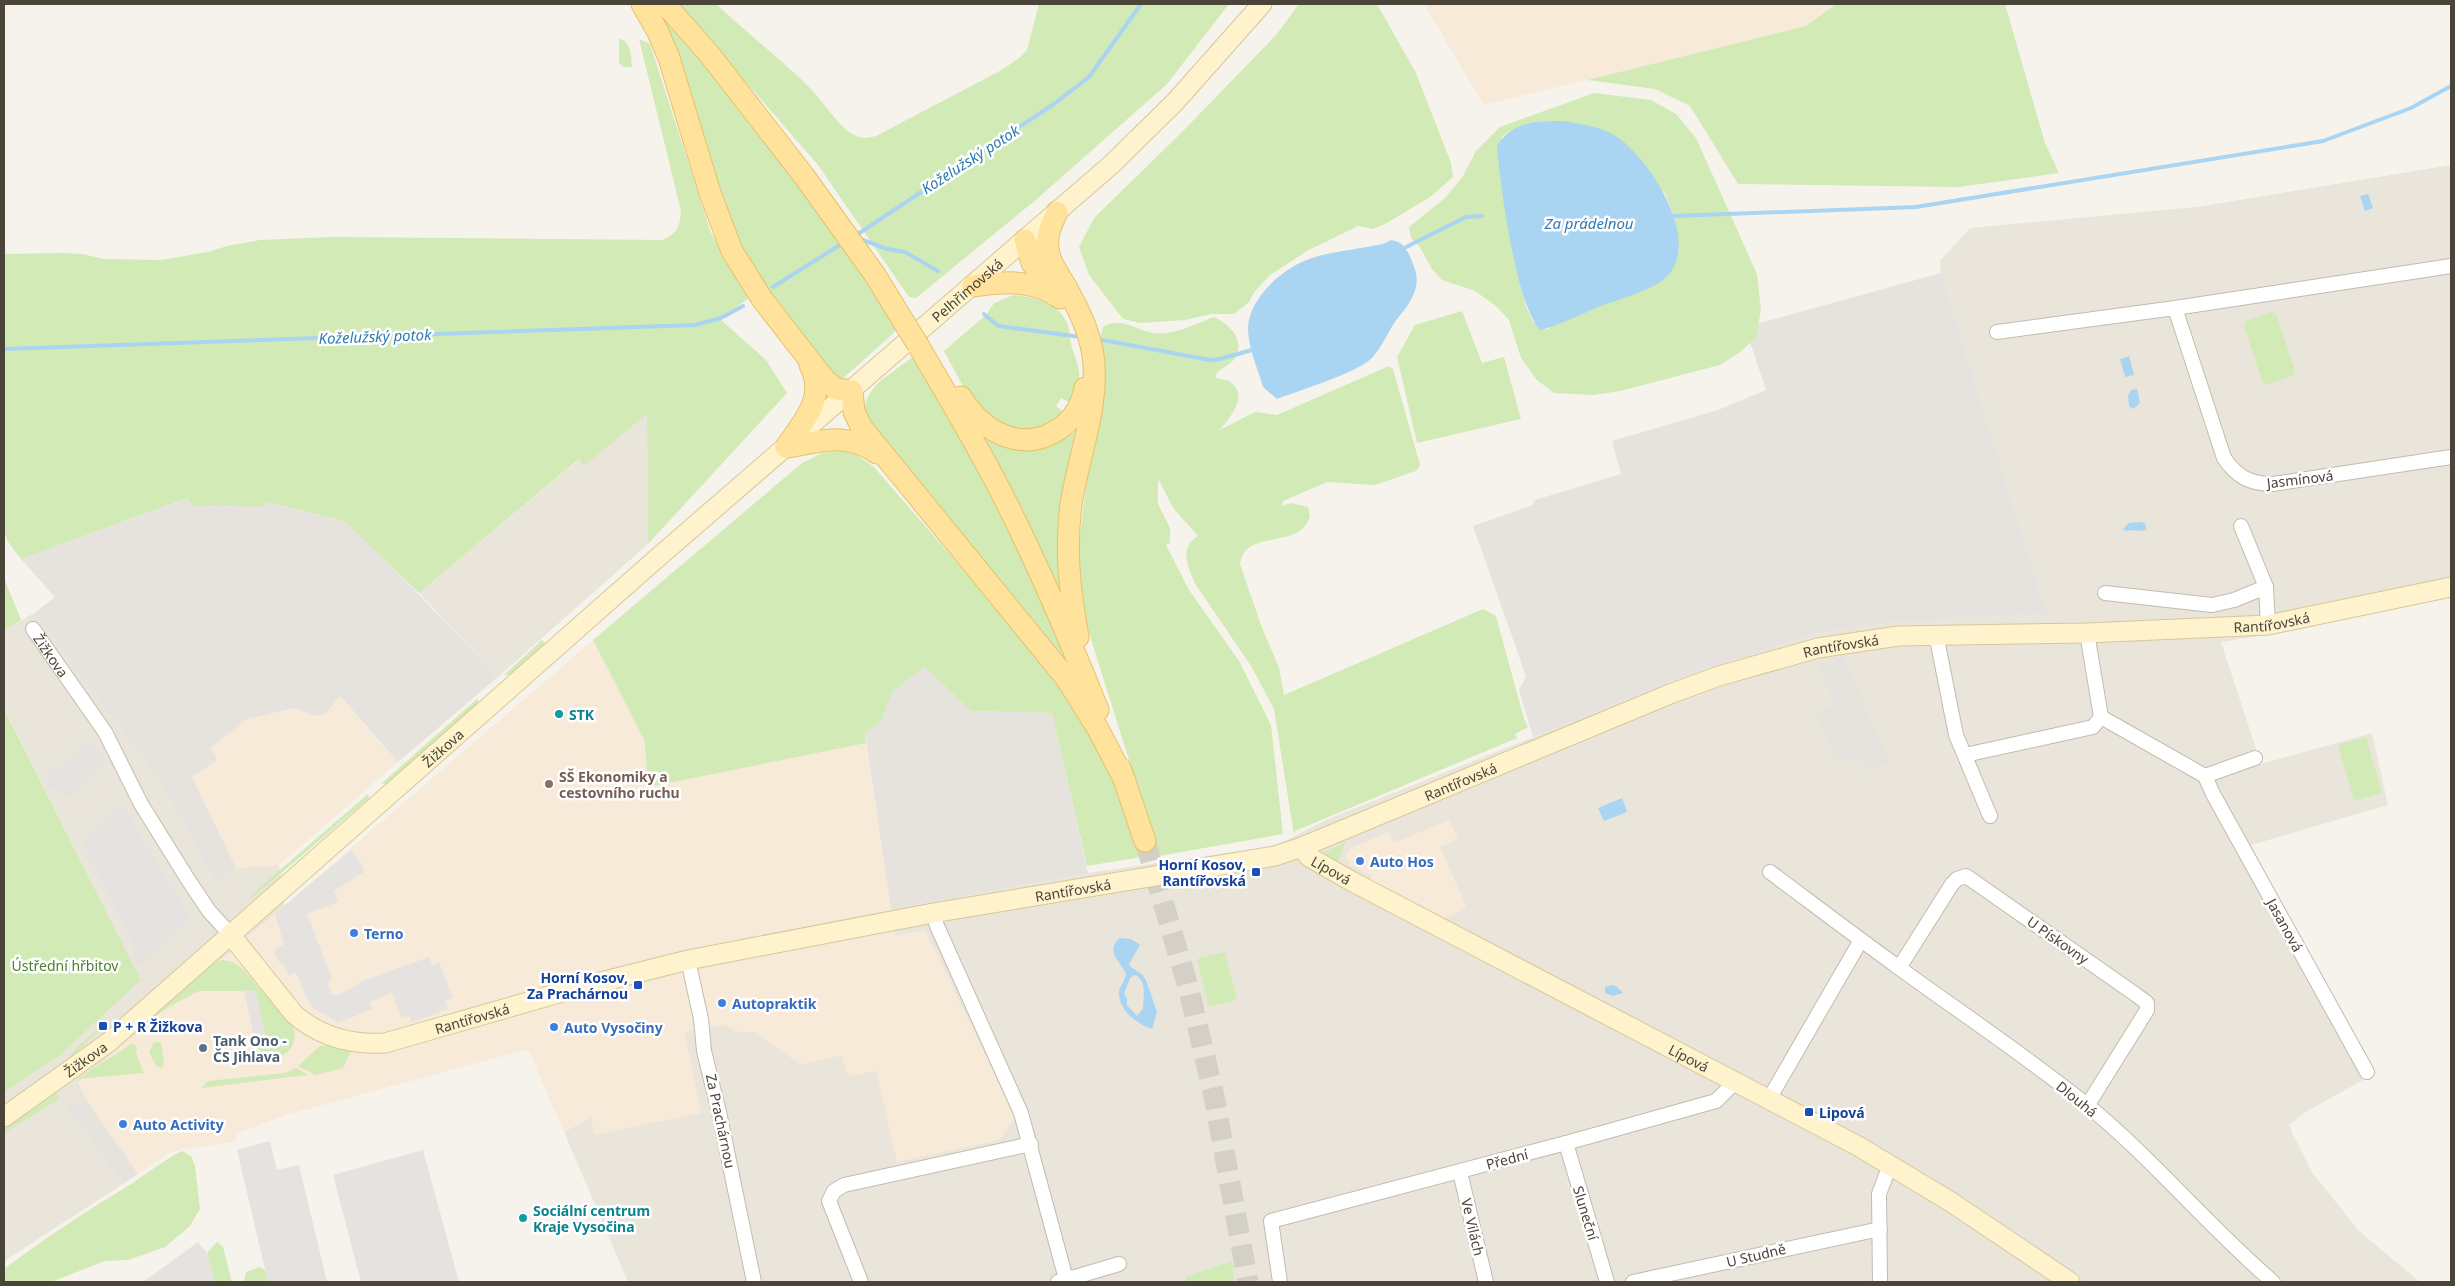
<svg xmlns="http://www.w3.org/2000/svg" width="2455" height="1286" viewBox="0 0 2455 1286" font-family="'Noto Sans',sans-serif">
<style>
.residential{fill:#eae5da}
.commercial{fill:#f7ead8}
.industrial{fill:#e6e2dd}
.green{fill:#d2eab5;fill-rule:evenodd}
.parking{fill:#e5e3e0}
.water{fill:#a9d4f2;fill-rule:evenodd}
.lines{fill:none;stroke-linecap:round;stroke-linejoin:round}
.stream{stroke:#a9d4f2;stroke-width:4}
.primary-tunnel{stroke:#d4d0c8;stroke-width:21;stroke-dasharray:21 11;stroke-linecap:butt}
.street-casing{stroke:#c2bbae;stroke-width:16}
.secondary-casing{stroke:#d6c79b;stroke-width:21}
.primary-casing{stroke:#e6c16a;stroke-width:23}
.street{stroke:#fff;stroke-width:14}
.secondary{stroke:#fff3cd;stroke-width:19}
.primary{stroke:#ffe39c;stroke-width:21}
.primary-bridge-casing{stroke:#e6c16a;stroke-width:23;stroke-linecap:butt}
.primary-bridge{stroke:#ffe39c;stroke-width:21}
.culture-dot{fill:#0f9aa8;stroke:#fff;stroke-width:2}
.education-dot{fill:#8d6e63;stroke:#fff;stroke-width:2}
.shop-dot{fill:#3f7fe0;stroke:#fff;stroke-width:2}
.transit-dot{fill:#1a4fb4;stroke:#fff;stroke-width:2}
.service-dot{fill:#5c6f8a;stroke:#fff;stroke-width:2}
.labels{text-anchor:middle;dominant-baseline:central;stroke-width:5;stroke-linejoin:round;paint-order:stroke}
.street-label{font-size:14px;fill:#4b4439;stroke:#fff}
.culture-label{font-size:14px;font-weight:bold;fill:#0d838f;stroke:#fff;text-anchor:start}
.education-label{font-size:14px;font-weight:bold;fill:#785e54;stroke:#fff;text-anchor:start}
.shop-label{font-size:14px;font-weight:bold;fill:#366cbe;stroke:#fff;text-anchor:start}
.transit-label{font-size:14px;font-weight:bold;fill:#164399;stroke:#fff;text-anchor:end}
.park-label{font-size:14px;fill:#4a7f2a;stroke:#fff}
.service-label{font-size:14px;font-weight:bold;fill:#4e5e75;stroke:#fff;text-anchor:start}
.water-label{font-size:15px;font-style:italic;fill:#2e7ab2;stroke:#fff}
</style>
<rect width="100%" height="100%" fill="#f6f3ec"/>
<path class="residential" d="M2451,165V594L2303,629L2221,642L2261,764L2372,733L2388,805L2251,845L2317,970L2376,1073L2307,1111L2289,1125L2293,1135L2312,1172L2359,1231L2420,1282H628L564,1132L592,1117L594,1135L690,1061L684,1032L724,1024L735,1031L756,1032L800,1064L842,1055L895,936L891,910L1088,873L1275,846L1326,820L1698,671L1814,634L1895,622L2047,614L1941,273L1940,261L1970,228L2197,207Z
M647,413L648,544L498,677L419,593L580,459L584,466Z
M34,613L163,783L216,882L236,868L279,865L285,905L78,1083L88,1102L67,1104L123,1184L4,1261V1092L59,1056L141,980L4,708V631Z"/>
<path class="commercial" d="M1424,4H1836L1806,26L1484,105Z
M593,640L644,739L649,787L866,743L895,936L925,930L1015,1117L1000,1140L897,1162L876,1071L848,1076L842,1055L800,1064L756,1032L735,1031L724,1024L684,1032L701,1113L594,1135L592,1117L564,1132L528,1049L289,1114L235,1134L236,1141L173,1151L138,1174L88,1102L78,1083Z
M339,696L398,762L279,865L236,868L192,777L216,760L211,748L247,719L295,708L314,716L325,714Z
M1449,820L1458,839L1440,847L1467,908L1443,919L1382,888L1370,880L1371,875L1351,866L1346,856L1349,849L1388,832L1394,843Z"/>
<path class="industrial" d="M1941,273L2047,614L1895,622L1814,634L1698,671L1533,737L1519,690L1526,676L1473,526L1533,505L1535,500L1621,474L1612,441L1718,410L1766,390L1745,327Z
M218,491L349,522L498,677L398,762L340,696L325,714L314,716L295,708L247,719L211,748L217,760L192,777L236,868L216,882L162,783L34,613L55,597L21,559L200,494Z
M1843,655L1889,761L1868,770L1859,759L1850,758L1837,763L1815,715L1835,705L1818,665Z
M925,667L971,711L1052,713L1088,873L891,910L865,733L881,722L892,692Z
M88,1102L138,1174L123,1184L66,1104Z"/>
<path class="green" d="M678,4H716C746,32 778,57 807,85C822,99 838,127 854,135C862,139 868,138 876,136L998,72L1018,59L1027,50L1039,4H1229L1167,84L1038,198L916,298L909,297L818,165Z
M1299,4H1377L1416,73L1451,163L1453,177L1430,197L1387,223L1373,229L1358,226L1307,251L1270,275L1255,291L1249,302L1234,314H1211L1185,320L1140,323L1123,319L1089,275L1079,247L1094,218L1183,131L1276,35Z
M1836,4H2005L2045,143L2059,173L1959,187L1738,184L1690,106L1655,89L1587,80L1806,26Z
M661,15C749,113 828,219 897,330L840,381H837L780,311L737,244L659,17Z
M619,38C632,43 631,55 632,67H623L619,63Z
M639,39L650,44L711,233L749,298L720,319L766,360L787,393L648,544L647,414L584,466L579,459L419,593L345,521L266,502L265,506C247,508 229,504 211,505C204,505 197,508 191,505L188,498L21,559L8,542L4,530V254L61,253L83,254L103,259L161,260L208,252L227,246L260,240L332,237L662,240C677,234 680,227 681,211Z
M1594,93L1651,100L1676,114L1696,138L1757,274L1761,310L1756,338L1740,352L1720,365L1620,391L1593,395L1554,393L1537,380L1521,358L1509,320L1496,306L1475,291L1442,280L1432,269L1419,246L1411,238L1409,227L1445,198L1463,176L1476,151L1500,127ZM1563,121L1665,193L1674,216L1679,251L1664,279L1569,318L1546,330L1533,322L1526,307L1506,213L1502,137C1521,121 1540,121 1563,121Z
M1013,295C1032,296 1061,304 1068,325C1070,333 1070,341 1072,348C1082,374 1081,378 1073,404L1061,398L1056,406L1066,414L1060,420L1027,433L993,424L964,388L944,351L987,314L994,303Z
M1462,311L1482,363L1504,357L1521,419L1417,443L1397,357L1415,325Z
M2272,312L2276,314L2295,371L2294,375L2266,385L2263,383L2244,326L2246,321Z
M1214,317C1229,324 1246,340 1235,358C1230,366 1218,368 1215,377C1220,380 1227,379 1230,382C1250,396 1229,418 1220,430L1255,412L1277,415L1389,366L1393,369L1420,465L1416,471L1375,485L1327,482L1283,501L1282,506L1291,503L1308,507L1310,517C1308,520 1307,524 1304,527C1287,546 1244,532 1240,564L1261,625L1279,668L1284,695L1483,609L1496,616L1524,719L1528,727L1515,734L1517,738L1295,831L1294,835L1274,709L1251,666L1196,585C1188,567 1178,548 1198,536L1174,509L1158,479V504L1170,528V543L1166,545L1189,590L1239,661L1271,725L1283,834L1159,856L1081,607L1077,562L1084,501L1102,383L1100,338L1103,327C1120,316 1136,330 1153,333C1173,336 1195,324 1214,317Z
M913,357L937,396L1009,528L1079,684L866,423C858,388 889,376 913,357Z
M1080,429L1061,596L985,441L988,439C1025,460 1046,450 1080,429Z
M849,450L874,467L1036,654L1075,705L1115,779L1142,857L1087,866L1052,713L971,711L925,667L892,692L881,722L865,733L866,743L649,787L644,739L593,640L802,463L822,453Z
M4,578L21,620L4,631Z
M542,640L546,645L512,675H504Z
M478,698V706L386,785L382,783Z
M4,709L141,980L59,1056L4,1092Z
M2366,737L2382,793L2354,801L2338,745Z
M368,794L369,798L250,900L253,893Z
M1345,843L1338,861L1326,855V851Z
M1225,952L1237,1000L1209,1007L1197,959Z
M222,960L233,962L242,968L293,1027C302,1052 269,1072 256,1044L266,1039L255,991H199L168,1007L144,1025H141L208,966Z
M100,1027L102,1028L67,1061L75,1049Z
M158,1042L161,1043L164,1062L163,1068L157,1067L149,1053L153,1043Z
M133,1043L137,1047L136,1053L144,1073L77,1079Z
M334,1045L352,1049L343,1068L316,1075L298,1066L320,1046Z
M296,1068L308,1075L201,1088L208,1081L285,1073Z
M56,1093L59,1097L56,1101L4,1133V1129Z
M182,1151L191,1156L195,1166L200,1209L189,1227L165,1247L128,1260L105,1261L51,1282H4V1269C45,1238 87,1211 131,1184C148,1173 164,1160 182,1151Z
M217,1242L223,1247L232,1282H215L207,1253Z
M1232,1261L1234,1282H1186V1277Z
M259,1267L265,1270L268,1282H244L246,1272Z"/>
<path class="parking" d="M88,741L107,762L68,797L62,790L48,788L44,780Z
M117,807L131,819L191,919L138,966L133,956L134,946L81,842Z
M351,850L361,863L364,872L334,891L338,902L307,914L332,979L328,983L332,995H338L365,980L429,957L432,965L439,962L453,998L445,1001L448,1009L412,1022L409,1015L402,1018L392,993L370,1002L372,1009L338,1023L314,1008L307,1000L296,972L288,975L284,965L277,960L274,950L284,944L275,914Z
M244,990L256,991L265,1034L254,1037Z
M270,1141L277,1170L299,1165L327,1282H268L237,1150Z
M423,1150L459,1282H361L333,1175Z
M198,1242L207,1253L215,1282H143Z"/>
<path class="water" d="M1563,121C1580,124 1599,126 1614,135C1649,156 1707,245 1663,280C1647,292 1616,300 1596,308C1587,312 1547,330 1540,330C1516,305 1500,184 1497,146C1512,121 1536,121 1563,121Z
M2368,194L2373,208L2365,211L2360,196Z
M1391,240C1405,242 1408,252 1413,264C1423,286 1411,302 1397,319C1388,331 1383,346 1372,358C1357,373 1300,390 1277,399L1263,387C1258,369 1248,348 1248,328C1249,297 1284,267 1312,258C1334,251 1360,249 1383,244Z
M2129,356L2134,375L2125,377L2120,359Z
M2137,389L2140,403L2133,409L2129,406L2128,395L2131,390Z
M2140,522L2145,523L2146,530C2140,532 2133,529 2126,531L2123,529L2129,523Z
M1622,798L1627,812L1604,821L1598,808Z
M1120,938L1131,939L1140,945L1129,964L1132,968L1142,974L1146,980L1157,1012L1152,1029C1137,1024 1119,1011 1119,993C1119,987 1125,981 1126,974C1121,962 1104,951 1120,938ZM1134,975C1148,979 1143,999 1143,1009L1137,1016L1127,1005V999L1124,994L1130,978Z
M1613,985L1616,986L1623,993L1613,996L1605,993V987Z"/>
<g class="lines">
<path class="stream" d="M1674,216L1916,207L2323,141L2411,108L2451,86
M855,236L1054,104L1089,77L1141,4
M860,239L887,249L905,252L938,271
M1406,247L1466,217L1482,216
M773,287L843,243
M984,314L998,326L1081,337
M1097,339L1210,360L1220,359L1252,350
M4,349L695,325L721,318L743,306"/>
<path class="primary-tunnel" d="M1145,841L1189,990L1214,1096L1248,1282"/>
<g class="street-casing">
<g id="street">
<path d="M2175,308L2224,458C2237,477 2250,484 2273,484L2451,457"/>
<path d="M1997,332L2175,308L2451,266"/>
<path d="M2241,526L2266,587L2268,625"/>
<path d="M2105,593L2212,605L2234,600L2266,587"/>
<path id="s1" d="M33,629L105,732L141,804L187,878L209,911L230,934"/>
<path d="M1936,634L1956,735L1990,816"/>
<path d="M2101,717L2205,776L2213,794L2367,1072"/>
<path d="M1965,755L2093,727L2101,717L2087,633"/>
<path d="M2205,776L2255,758"/>
<path d="M1770,872C1813,904 1855,936 1898,967C1961,1013 2026,1056 2087,1105C2153,1159 2208,1226 2273,1282"/>
<path d="M933,913L937,926L1021,1113L1066,1279"/>
<path d="M688,960L701,1019L704,1051L719,1112L754,1282"/>
<path d="M1899,968L1952,884L1957,879L1966,876L2135,994L2147,1003V1010L2087,1106"/>
<path d="M1769,1099L1861,940"/>
<path d="M1566,1143L1607,1282"/>
<path d="M1460,1172L1486,1282"/>
<path d="M861,1282L829,1201L834,1191L844,1185L1031,1144"/>
<path d="M1058,1282L1119,1264"/>
<path d="M1280,1282L1271,1221L1566,1143L1716,1101L1735,1082"/>
<path d="M1633,1282L1880,1229"/>
<path d="M1880,1282L1879,1194L1890,1165"/>
</g>
</g>
<g class="secondary-casing">
<g id="secondary">
<path id="s2" d="M1302,847L1309,857L1353,882L1858,1146L1951,1202L2070,1282"/>
<path id="s3" d="M230,934L294,1014C320,1037 351,1045 385,1043L573,989L688,960L933,913L1275,856L1302,847L1670,694L1719,676L1818,648L1898,636L2087,633L2268,625L2451,587"/>
<path id="s4" d="M4,1117L109,1042L655,560L1112,164L1175,102L1262,4"/>
</g>
</g>
<g class="primary-casing">
<path id="primary" d="M642,4L658,32L669,58L710,193L732,251L762,299L825,380L836,389L852,391L854,412L862,428L1066,678L1098,729L1125,781
M665,4L710,55L804,176
M1057,212C1052,223 1046,235 1048,248C1049,262 1058,273 1065,285C1078,308 1089,330 1093,355C1100,406 1078,456 1071,505C1065,551 1070,593 1078,637
M1025,240L1032,263L1060,298
M973,286C1002,282 1029,279 1055,295
M918,345C951,402 985,458 1014,518C1045,581 1072,645 1098,710
M961,397C983,433 1024,455 1062,427C1075,417 1082,404 1085,388
M786,447C821,442 846,431 877,453
M786,447C804,421 827,397 810,365
M1120,768L1145,841"/>
</g>
<use href="#street" class="street"/>
<use href="#secondary" class="secondary"/>
<use href="#primary" class="primary"/>
<g class="primary-bridge-casing">
<path id="primary-bridge" d="M804,176L875,275L918,345"/>
</g>
<use href="#primary-bridge" class="primary-bridge"/>
</g>
<g class="culture-dot">
<circle cx="559" cy="714" r="5"/>
<circle cx="523" cy="1218" r="5"/>
</g>
<circle class="education-dot" cx="549" cy="784" r="5"/>
<g class="shop-dot">
<circle cx="1360" cy="861" r="5"/>
<circle cx="354" cy="933" r="5"/>
<circle cx="722" cy="1003" r="5"/>
<circle cx="554" cy="1027" r="5"/>
<circle cx="123" cy="1124" r="5"/>
</g>
<g class="transit-dot">
<rect x="1251" y="867" width="10" height="10" rx="2.5"/>
<rect x="633" y="980" width="10" height="10" rx="2.5"/>
<rect x="98" y="1021" width="10" height="10" rx="2.5"/>
<rect x="1804" y="1107" width="10" height="10" rx="2.5"/>
</g>
<circle class="service-dot" cx="203" cy="1048" r="5"/>
<g class="labels">
<g class="street-label">
<text stroke="none"><textPath href="#s4" startOffset="1270">Pelhřimovská</textPath></text>
<text transform="translate(2300 479) rotate(-7)">Jasmínová</text>
<text stroke="none"><textPath href="#s3" startOffset="2148">Rantířovská</textPath></text>
<text stroke="none"><textPath href="#s3" startOffset="1716">Rantířovská</textPath></text>
<text stroke="none"><textPath href="#s1" startOffset="32">Žižkova</textPath></text>
<text stroke="none"><textPath href="#s4" startOffset="574">Žižkova</textPath></text>
<text stroke="none"><textPath href="#s3" startOffset="1311">Rantířovská</textPath></text>
<text stroke="none"><textPath href="#s2" startOffset="38">Lípová</textPath></text>
<text stroke="none"><textPath href="#s3" startOffset="906">Rantířovská</textPath></text>
<text transform="translate(2285 925) rotate(61)">Jasanová</text>
<text transform="translate(2058 940) rotate(35)">U Pískovny</text>
<text stroke="none"><textPath href="#s3" startOffset="291">Rantířovská</textPath></text>
<text stroke="none"><textPath href="#s2" startOffset="442">Lípová</textPath></text>
<text stroke="none"><textPath href="#s4" startOffset="100">Žižkova</textPath></text>
<text transform="translate(2077 1099) rotate(39)">Dlouhá</text>
<text transform="translate(721 1121) rotate(78)">Za Prachárnou</text>
<text transform="translate(1507 1159) rotate(-15)">Přední</text>
<text transform="translate(1586 1213) rotate(73)">Sluneční</text>
<text transform="translate(1473 1227) rotate(77)">Ve Vilách</text>
<text transform="translate(1756 1255) rotate(-13)">U Studně</text>
</g>
<g class="culture-label">
<text x="569" y="714">STK</text>
<text x="533" y="1210">Sociální centrum<tspan x="533" dy="16">Kraje Vysočina</tspan></text>
</g>
<g class="education-label">
<text x="559" y="776">SŠ Ekonomiky a<tspan x="559" dy="16">cestovního ruchu</tspan></text>
</g>
<g class="shop-label">
<text x="1370" y="861">Auto Hos</text>
<text x="364" y="933">Terno</text>
<text x="732" y="1003">Autopraktik</text>
<text x="564" y="1027">Auto Vysočiny</text>
<text x="133" y="1124">Auto Activity</text>
</g>
<g class="transit-label">
<text x="1246" y="864">Horní Kosov,<tspan x="1246" dy="16">Rantířovská</tspan></text>
<text x="628" y="977">Horní Kosov,<tspan x="628" dy="16">Za Prachárnou</tspan></text>
<text x="113" y="1026" text-anchor="start">P + R Žižkova</text>
<text x="1819" y="1112" text-anchor="start">Lipová</text>
</g>
<g class="park-label">
<text x="65" y="965">Ústřední hřbitov</text>
</g>
<g class="service-label">
<text x="213" y="1040">Tank Ono -<tspan x="213" dy="16">ČS Jihlava</tspan></text>
</g>
<g class="water-label">
<text transform="translate(970 159) rotate(-33)">Koželužský potok</text>
<text x="1589" y="223">Za prádelnou</text>
<text transform="translate(375 336) rotate(-2)">Koželužský potok</text>
</g>
</g>
<rect width="2455" height="1286" fill="none" stroke="#4b4439" stroke-width="10"/>
</svg>
